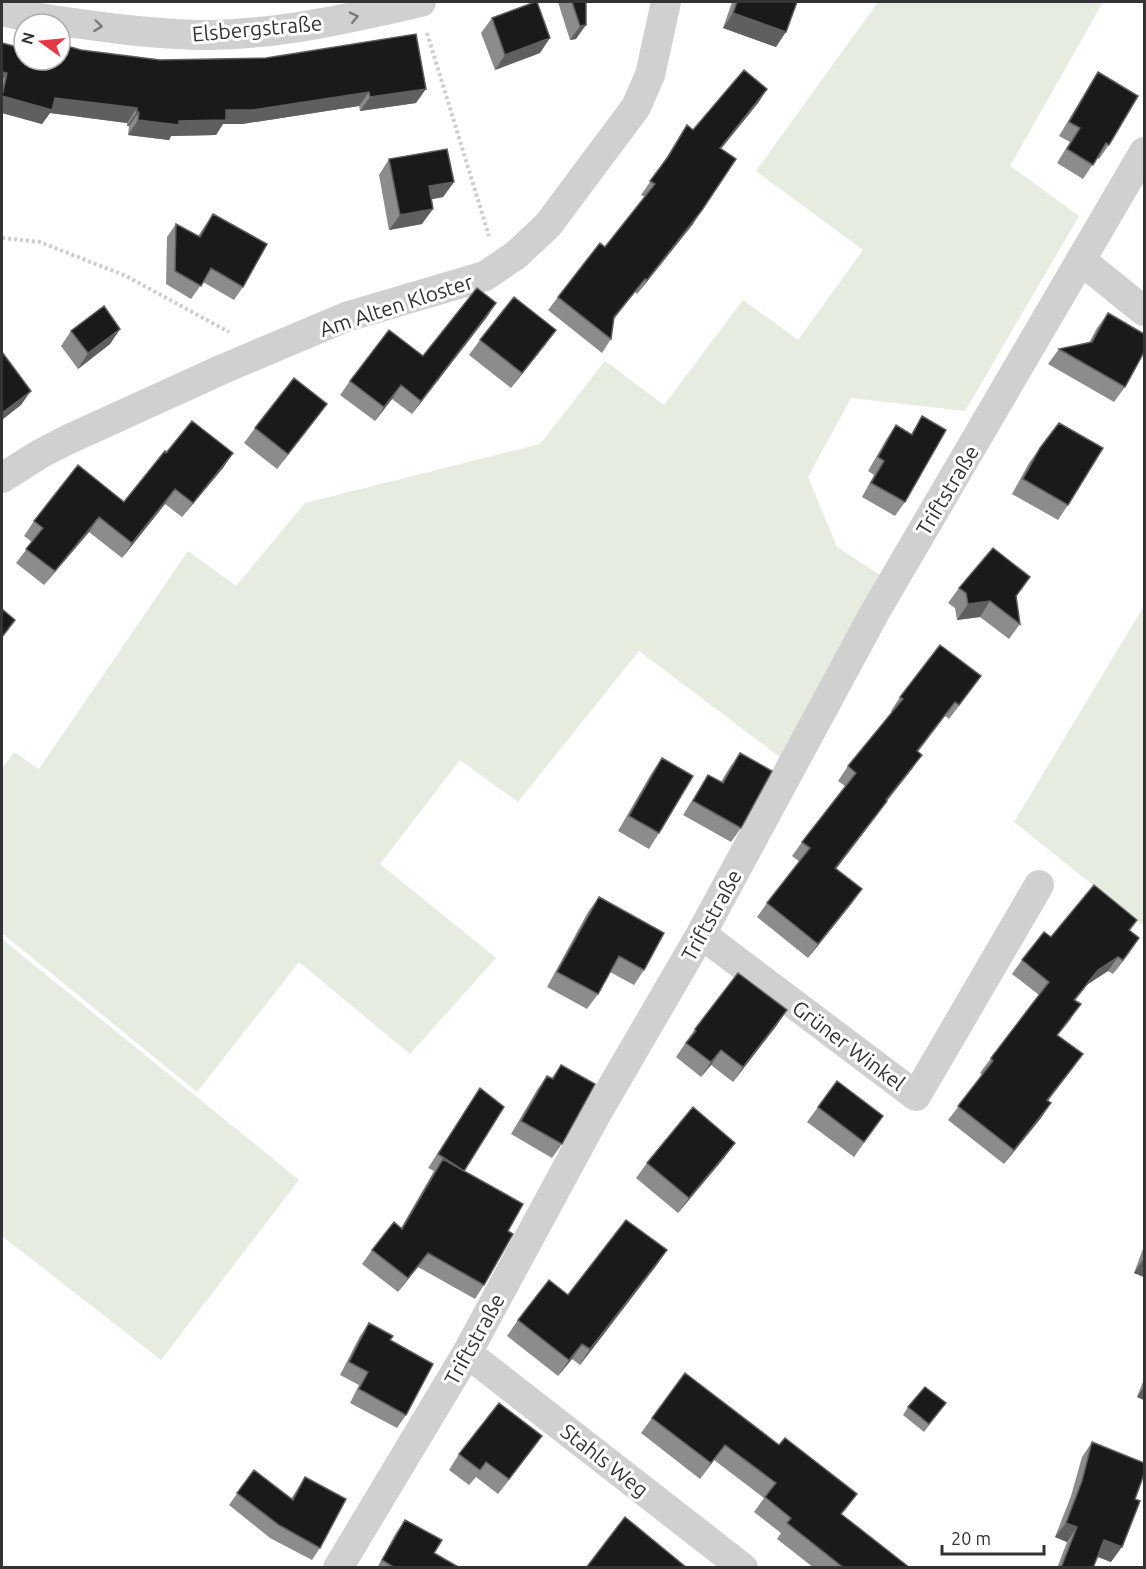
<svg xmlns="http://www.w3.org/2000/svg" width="1146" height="1569" viewBox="0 0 1146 1569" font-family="Ubuntu,sans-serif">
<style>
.green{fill:#e6ecdf}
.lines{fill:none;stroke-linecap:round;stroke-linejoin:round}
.path{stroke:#cdcdcd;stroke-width:4;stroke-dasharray:3 3;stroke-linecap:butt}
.minor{stroke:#d0d0d0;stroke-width:30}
.wall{fill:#8c8c8c}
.shaded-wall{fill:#5f5f5f}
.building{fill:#1a1a1a;stroke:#5f5f5f;stroke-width:1.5}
.oneway{stroke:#7a7a7a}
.labels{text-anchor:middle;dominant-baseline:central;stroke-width:6;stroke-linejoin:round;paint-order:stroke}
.street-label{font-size:21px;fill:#333;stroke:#fff}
</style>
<rect width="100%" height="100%" fill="#fff"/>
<path class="green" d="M878,2H1103L1010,166L1079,216L965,411L851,398L808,477L837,547L880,575L780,757L639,651L518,802L460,760L380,864L496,958L410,1054L299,962L197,1092L2,933V769L14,752L39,769L188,551L236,586L305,503L540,444L605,361L664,405L743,300L798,340L863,250L756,171Z
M1144,606V926L1014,822Z
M2,939L299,1180L161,1360L2,1236Z"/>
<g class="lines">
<path class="path" d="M427,33L489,236
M2,238L40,242L126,276L229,332"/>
<path class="minor" d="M2,11L19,15C82,24 146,35 210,35C281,34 352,18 421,2
M1082,261L1144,311
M2,478L40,454L67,440L223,369L346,317L485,276L516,255L548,225L636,107L650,75L666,2
M701,934L916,1096L1039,885
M467,1353L743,1568
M338,1568L467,1353L594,1118L701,934L875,612L1144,152"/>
</g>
<path class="wall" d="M558,2H586L576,39L570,40Z
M732,2H797L776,47L723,28Z
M492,18L540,53L495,70L481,33Z
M24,37V60L81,50L160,60L266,58L416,103L360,111L359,106L242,124H223L216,135L171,136L169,140L128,135L129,126H127V123L50,113L42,124L2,113V43L17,47Z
M1098,72L1109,145L1099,159L1097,158L1083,179L1057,163L1070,142L1059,136L1089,86Z
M767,89L758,103L721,149L693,224L637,294L635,292L614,319L611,339L602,353L548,310L558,297L605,247L645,197L641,195L661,166L687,125L693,130Z
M389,159L454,182L443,197L431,199L422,224L389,230L379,175Z
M213,214L243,287L234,300L203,282L191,299L166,284L167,237L176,224L198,236Z
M1108,313L1125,387L1114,402L1048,364L1059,349L1089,343L1097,328Z
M487,317L412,414L392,399L375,421L340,395L350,381L423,356Z
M120,329L110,344L78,369L61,346L71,331Z
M556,330L545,345L511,388L469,355L480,340Z
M327,404L277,469L244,443L255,428Z
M922,416L905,502L895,516L862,497L874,475L868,471L886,440L896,425L911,434Z
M1040,448L1068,505L1058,520L1012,494L1029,463Z
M166,453L223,468L182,517L165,504L122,558L89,532L44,585L16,563L32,542L24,536L34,521L124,502Z
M959,588L1016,597L1020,624L1009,639L980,617L957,620L955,608L948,603Z
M971,690L949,719L945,716L918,752L912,769L887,801L877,815L836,869L862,889L852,903L808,958L757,917L767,903L800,862L792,856L802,842L845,786L838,781L848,766L892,713L891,711L900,697Z
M740,753L741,828L731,842L683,815L699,789L708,775L721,782L730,767Z
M662,758L659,833L649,849L618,831L651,774Z
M599,897L644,970L634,985L610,972L598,994L587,1009L547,987L588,912Z
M1137,920L1130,931L1139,938L1129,953L1113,974L1108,971L1088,984L1075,1000L1071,1019L1058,1035L1073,1068L1048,1101L1051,1103L1041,1118L1004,1164L948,1120L983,1075L980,1073L991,1058L1039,995L1012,974L1022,960L1051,937Z
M777,1025L733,1082L711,1065L701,1077L676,1057L695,1029Z
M561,1065L562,1144L552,1158L511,1134L537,1090L547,1076L551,1079Z
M480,1088L464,1171L508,1231L484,1285L475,1299L418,1267L398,1292L362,1264L372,1250L401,1228L434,1171L428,1168Z
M818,1107L883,1116L854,1157L807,1122Z
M735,1143L724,1158L678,1213L636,1178L647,1163Z
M1144,1246V1277L1134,1273Z
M667,1250L656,1266L580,1365L572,1359L558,1376L507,1336L518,1320L568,1295Z
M369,1323L390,1340L406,1415L397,1428L350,1403L359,1385L340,1375L360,1336Z
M685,1373L841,1515L910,1568H814L777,1539L781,1533L754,1512L764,1498L714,1460L700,1479L641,1433Z
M1144,1379V1400L1137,1397Z
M946,1403L924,1432L903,1415L908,1407Z
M1092,1442L1111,1562L1097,1557L1093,1568H1057L1067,1542L1055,1537L1071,1496L1082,1457Z
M531,1451L498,1494L476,1477L469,1485L449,1470L459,1454Z
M254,1470L291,1499L305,1477L320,1548L312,1560L270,1538L229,1505Z
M405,1520L434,1553L460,1568H377L396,1533Z"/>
<path class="shaded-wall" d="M733,13L786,32L776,47L723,28Z
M586,25L576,39L570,40L580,26Z
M550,38L540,53L495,70L505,55Z
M2,72L7,73L2,81Z
M426,89L416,103L360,111L370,97Z
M767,89L758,103L710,162L720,148Z
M369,92L359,106L242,124H223L216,135L171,136L169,140L128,135L138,120L179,121L226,110Z
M2,96L55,98L137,108L127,123L50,113L42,124L2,113Z
M137,112H139L129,126H127Z
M454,182L443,197L418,202L429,186Z
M433,209L422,224L389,230L400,215Z
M702,210L693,224L637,294L647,280Z
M645,279L635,292L605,330L614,317Z
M496,303L487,317L412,414L421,401Z
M120,329L110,344L78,369L88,353Z
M556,330L545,345L511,388L522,373Z
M401,385L392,399L375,421L384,407Z
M31,391L21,405L2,420V413Z
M327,404L316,419L277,469L288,454Z
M233,453L223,468L182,517L193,503Z
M175,489L165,504L122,558L132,543Z
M99,517L89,532L44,585L55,571Z
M990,601L980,617L957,620L968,604Z
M922,755L912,769L876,814L886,800Z
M887,801L877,815L826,882L835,868Z
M862,889L852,903L808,958L818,944Z
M1139,938L1129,953L1113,974L1123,960Z
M1118,957L1108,971L1088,984L1064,1014L1098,970Z
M787,1010L777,1025L733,1082L743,1067Z
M721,1050L711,1065L701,1077L711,1062Z
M1083,1054L1073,1068L1037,1114L1047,1100Z
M1051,1103L1041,1118L1004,1164L1014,1150Z
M735,1143L724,1158L678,1213L689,1198Z
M667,1250L656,1266L580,1365L590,1349Z
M428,1253L418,1267L398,1292L408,1278Z
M1144,1258V1277L1134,1273Z
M582,1344L572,1359L558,1376L569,1360Z
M1144,1387V1400L1137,1397Z
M542,1436L531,1451L498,1494L509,1479Z
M725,1445L714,1460L700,1479L711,1463Z
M1066,1523L1077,1527L1067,1542L1055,1537Z
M1104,1540L1122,1547L1111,1562L1094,1555Z"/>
<path class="building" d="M535,2H537L550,38L505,55L492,18Z
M572,2H586V25L580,26Z
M737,2H797L786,32L733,13Z
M416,34L426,89L370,97L369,92L252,110H226V120L179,121V125L138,120L139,112H137V108L55,98L52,110L2,96L7,73L2,72V43L21,48L24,37V60H60V44L81,50L160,60L266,58Z
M744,70L767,89L720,148L736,159L702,210L647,280L645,279L614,317L611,339L558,297L600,243L605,247L655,184L650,181L668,157L687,125L693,130Z
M1098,72L1138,96L1109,145L1106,143L1093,165L1067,149L1080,128L1069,122Z
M447,149L454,182L429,186L433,209L400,215L389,159Z
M213,214L267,244L243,287L211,268L201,286L175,271L176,224L200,237Z
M477,288L496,303L421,401L401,385L384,407L350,381L389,330L423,356Z
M514,297L556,330L522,373L480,340Z
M104,306L120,329L88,353L71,331Z
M1108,313L1144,334V352L1125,387L1059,349L1092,342Z
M2,352L31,391L2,413Z
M294,378L327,404L288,454L255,428Z
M922,416L946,430L905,502L871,483L884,461L878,457L896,425L912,435Z
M192,421L233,453L193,503L175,489L132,543L99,517L55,571L26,549L43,528L34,521L78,465L124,502L165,451L166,453Z
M1059,423L1103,448L1068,505L1023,479L1040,448Z
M993,548L1030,577L1016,596L1020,624L990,601L968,604L966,593L959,588Z
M2,609L15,620L2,637Z
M940,645L981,676L959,705L955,702L917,751L922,755L886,800L887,801L835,868L862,889L818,944L767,903L810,848L802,842L856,773L848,766L903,699L900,697Z
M740,753L772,771L741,828L693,801L708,775L723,783Z
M662,758L693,776L659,833L629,816Z
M1094,885L1137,920L1129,930L1139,938L1123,960L1118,957L1098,970L1074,1000L1081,1004L1057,1035L1083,1054L1047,1100L1051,1103L1014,1150L958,1106L993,1061L991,1058L1049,982L1022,960L1044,932L1051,937Z
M599,897L664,933L644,970L619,956L598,994L557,972Z
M738,973L787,1010L743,1067L721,1050L711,1062L686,1043L696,1031L695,1029Z
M561,1065L595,1084L562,1144L521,1121L547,1076L553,1079Z
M837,1081L883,1116L864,1142L818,1107Z
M480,1088L504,1107L464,1171L523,1204L508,1231L513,1234L484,1285L428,1253L408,1278L372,1250L394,1222L402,1229L443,1159L464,1171L438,1154Z
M693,1107L735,1143L689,1198L647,1163Z
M626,1220L667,1250L590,1349L582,1344L569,1360L518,1320L549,1280L568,1295Z
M369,1323L393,1336L390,1340L433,1364L406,1415L359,1389L368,1372L349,1362Z
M685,1373L779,1445L785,1438L857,1494L841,1514L910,1568H844L787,1523L791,1518L765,1497L776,1483L725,1445L711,1463L652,1418Z
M925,1387L946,1403L929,1424L908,1407Z
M499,1403L542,1436L509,1479L486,1462L480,1470L459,1454Z
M1092,1442L1144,1463V1474L1135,1499L1140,1501L1122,1547L1104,1540L1093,1568H1061L1077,1527L1066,1523L1082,1481Z
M254,1470L293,1500L305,1477L346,1499L320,1548L279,1525L237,1493Z
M625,1517L687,1568H586Z
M405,1520L442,1540L434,1553L460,1568H395L382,1560Z"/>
<defs><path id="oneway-chevron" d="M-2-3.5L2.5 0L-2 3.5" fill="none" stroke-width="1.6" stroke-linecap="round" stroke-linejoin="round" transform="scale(1.5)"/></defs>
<g class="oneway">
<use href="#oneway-chevron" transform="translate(354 17) rotate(-13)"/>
<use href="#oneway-chevron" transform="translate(98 26) rotate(7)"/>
</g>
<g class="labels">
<g class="street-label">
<text transform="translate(257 28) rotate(-5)">Elsbergstraße</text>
<text transform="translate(396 305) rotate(-18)">Am Alten Kloster</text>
<text transform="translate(947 490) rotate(-59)">Triftstraße</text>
<text transform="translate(711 915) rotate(-61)">Triftstraße</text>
<text transform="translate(849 1045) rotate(37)">Grüner Winkel</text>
<text transform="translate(474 1339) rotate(-61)">Triftstraße</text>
<text transform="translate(605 1460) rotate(38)">Stahls Weg</text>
</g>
</g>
<rect width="1146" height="1569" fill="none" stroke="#333333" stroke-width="6"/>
<g transform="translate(42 42) rotate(285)"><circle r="28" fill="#ffffff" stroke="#adadad" stroke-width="1.5"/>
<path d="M0-4.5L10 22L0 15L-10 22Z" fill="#e63946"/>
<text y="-9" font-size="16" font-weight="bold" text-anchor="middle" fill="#333333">N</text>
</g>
<path d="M942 1545v9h102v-9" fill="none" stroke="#333333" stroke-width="3"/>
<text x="951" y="1545" font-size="18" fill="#333333" stroke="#ffffff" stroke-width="4.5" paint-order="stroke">20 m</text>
</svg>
